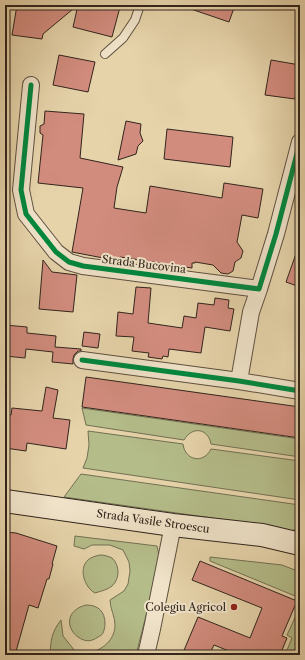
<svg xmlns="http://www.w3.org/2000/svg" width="305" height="660" viewBox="0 0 305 660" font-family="'Libre Caslon Text',serif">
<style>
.green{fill:#b4bc89;stroke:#727052}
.building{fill:#d28c7e;stroke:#31251c}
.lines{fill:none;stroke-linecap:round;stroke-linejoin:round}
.lane-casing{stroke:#5e5040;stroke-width:10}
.street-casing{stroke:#5e5040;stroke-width:18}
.secondary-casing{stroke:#31251c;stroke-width:24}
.lane{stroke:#efe2c8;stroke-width:8}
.street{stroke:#efe2c8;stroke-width:16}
.secondary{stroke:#efe2c8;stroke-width:22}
.cycleway-casing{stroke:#efe2c8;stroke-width:8}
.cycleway{stroke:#00873e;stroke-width:5}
.poi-dot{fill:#8f2418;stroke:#efe2c8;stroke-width:1.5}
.labels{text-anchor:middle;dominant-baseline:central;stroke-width:4;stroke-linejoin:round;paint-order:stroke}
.street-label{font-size:11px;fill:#31251c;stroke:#efe2c8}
.poi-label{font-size:11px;fill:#31251c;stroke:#efe2c8;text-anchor:end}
</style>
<rect width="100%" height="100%" fill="#e6d3aa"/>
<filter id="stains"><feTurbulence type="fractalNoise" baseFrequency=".005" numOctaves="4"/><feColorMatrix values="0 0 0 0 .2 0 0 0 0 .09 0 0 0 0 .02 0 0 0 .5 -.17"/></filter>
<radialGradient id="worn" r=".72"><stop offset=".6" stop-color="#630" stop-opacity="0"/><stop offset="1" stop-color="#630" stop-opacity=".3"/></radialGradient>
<path class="green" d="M82,408L300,439V457L211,444C208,428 192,426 184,440L86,425Z
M88,431L183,444C185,461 204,464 211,449L300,461V500L83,468L87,458L89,445Z
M81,474L300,505C300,513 299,520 296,529L289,532L281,530L219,519L64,497Z
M75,536L157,546L160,561L136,655H50C51,640 51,633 61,620L63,636L75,651C78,651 83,653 87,653C102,651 115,640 115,625C115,616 110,609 110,600L124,591L128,584L130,571L129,562L123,550L110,545H92L84,549L74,546Z
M100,555C104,555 108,556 112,558C120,565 120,579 112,586C107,590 101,591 95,593C85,588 78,569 88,560C91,557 96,556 100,555Z
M210,557L282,565L300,572V598L210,561Z
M86,605C98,605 105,611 105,624C105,627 104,631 103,633C102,635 100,636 98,637C91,642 85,642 78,637C68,630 66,616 77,609C79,607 83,606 86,605Z
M300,607V655H285L292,638L287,635Z"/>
<path class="building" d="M17,5H43L73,9L43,34L42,39L12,35Z
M78,5H111L120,7L112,37L73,27Z
M186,5H235L229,22L185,7Z
M59,55L95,62L88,92L53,85Z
M271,60L300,65L295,99L265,95Z
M45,111L84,114L80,158L123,167L117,187L114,208L146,213L150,186L222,198L224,183L263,189L258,218L242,215L237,242L243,251L241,258L235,262L233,271L228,274L221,273L213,265L195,262V263H192V268L120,257L119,261L72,252L83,188L38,183L43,135L40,133V126L44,124Z
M126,121L141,124L140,133L143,141L138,146L136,154L118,160Z
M167,129L233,137L230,167L164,159Z
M298,248H300V287L286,282Z
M43,260L52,272L77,275L73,312L39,309Z
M136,287L151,288L148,323L182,328L184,316L196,318L198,303L214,305L215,298L229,300L228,308L234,309L230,331L205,327L201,353L169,349L168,357L163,356L162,359L148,357L149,353L132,351L134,337L116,336L118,312L133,314Z
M5,325L27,327V333L56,336L55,347L81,349V351H78L74,355L73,359V364L52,362L53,352L26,349L25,358L5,356Z
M84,332L100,334L98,348L82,346Z
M86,377L300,407V438L82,407Z
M46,387L58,390L53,418L70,420L66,449L27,443L26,451L5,448V414L11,415L12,408L42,411Z
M5,532L16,533L57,546L52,564H53L49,579H47L38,608L29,605L15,655H5Z
M200,561L297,601L282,636L287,638L280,655H239L214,645L209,655H182L198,617L250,638L262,608L192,580Z"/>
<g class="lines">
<g class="lane-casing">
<path id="lane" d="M105,54L123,38L135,20L140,5"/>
</g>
<g class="street-casing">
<path id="street" d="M31,85L21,190L26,214L56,252L69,262L83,266L259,289L276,234L300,142
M82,360L239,381L300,391
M239,381L251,312L259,289
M146,655L152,629L173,525"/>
</g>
<g class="secondary-casing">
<path id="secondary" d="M5,501L173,525L262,535L300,544"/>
</g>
<use href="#lane" class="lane"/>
<use href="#street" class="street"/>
<use href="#secondary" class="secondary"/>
<g class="cycleway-casing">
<path id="cycleway" d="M31,85L21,190L26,214L56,252L69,262L83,266L259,289L276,234L300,142
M82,360L239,381L300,391"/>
</g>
<use href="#cycleway" class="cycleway"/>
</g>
<circle class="poi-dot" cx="234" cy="607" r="4"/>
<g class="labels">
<g class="street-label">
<text transform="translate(144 264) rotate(7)">Strada Bucovina</text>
<text transform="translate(153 521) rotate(8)">Strada Vasile Stroescu</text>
</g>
<g class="poi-label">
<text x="226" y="607">Colegiu Agricol</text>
</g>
</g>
<rect width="305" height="660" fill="none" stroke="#e6d3aa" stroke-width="20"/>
<rect x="6" y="6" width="293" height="648" fill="none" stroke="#31251c" stroke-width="2"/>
<rect x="10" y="10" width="285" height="640" fill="none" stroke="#31251c"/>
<rect width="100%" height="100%" filter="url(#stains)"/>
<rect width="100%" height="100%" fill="url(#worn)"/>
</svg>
